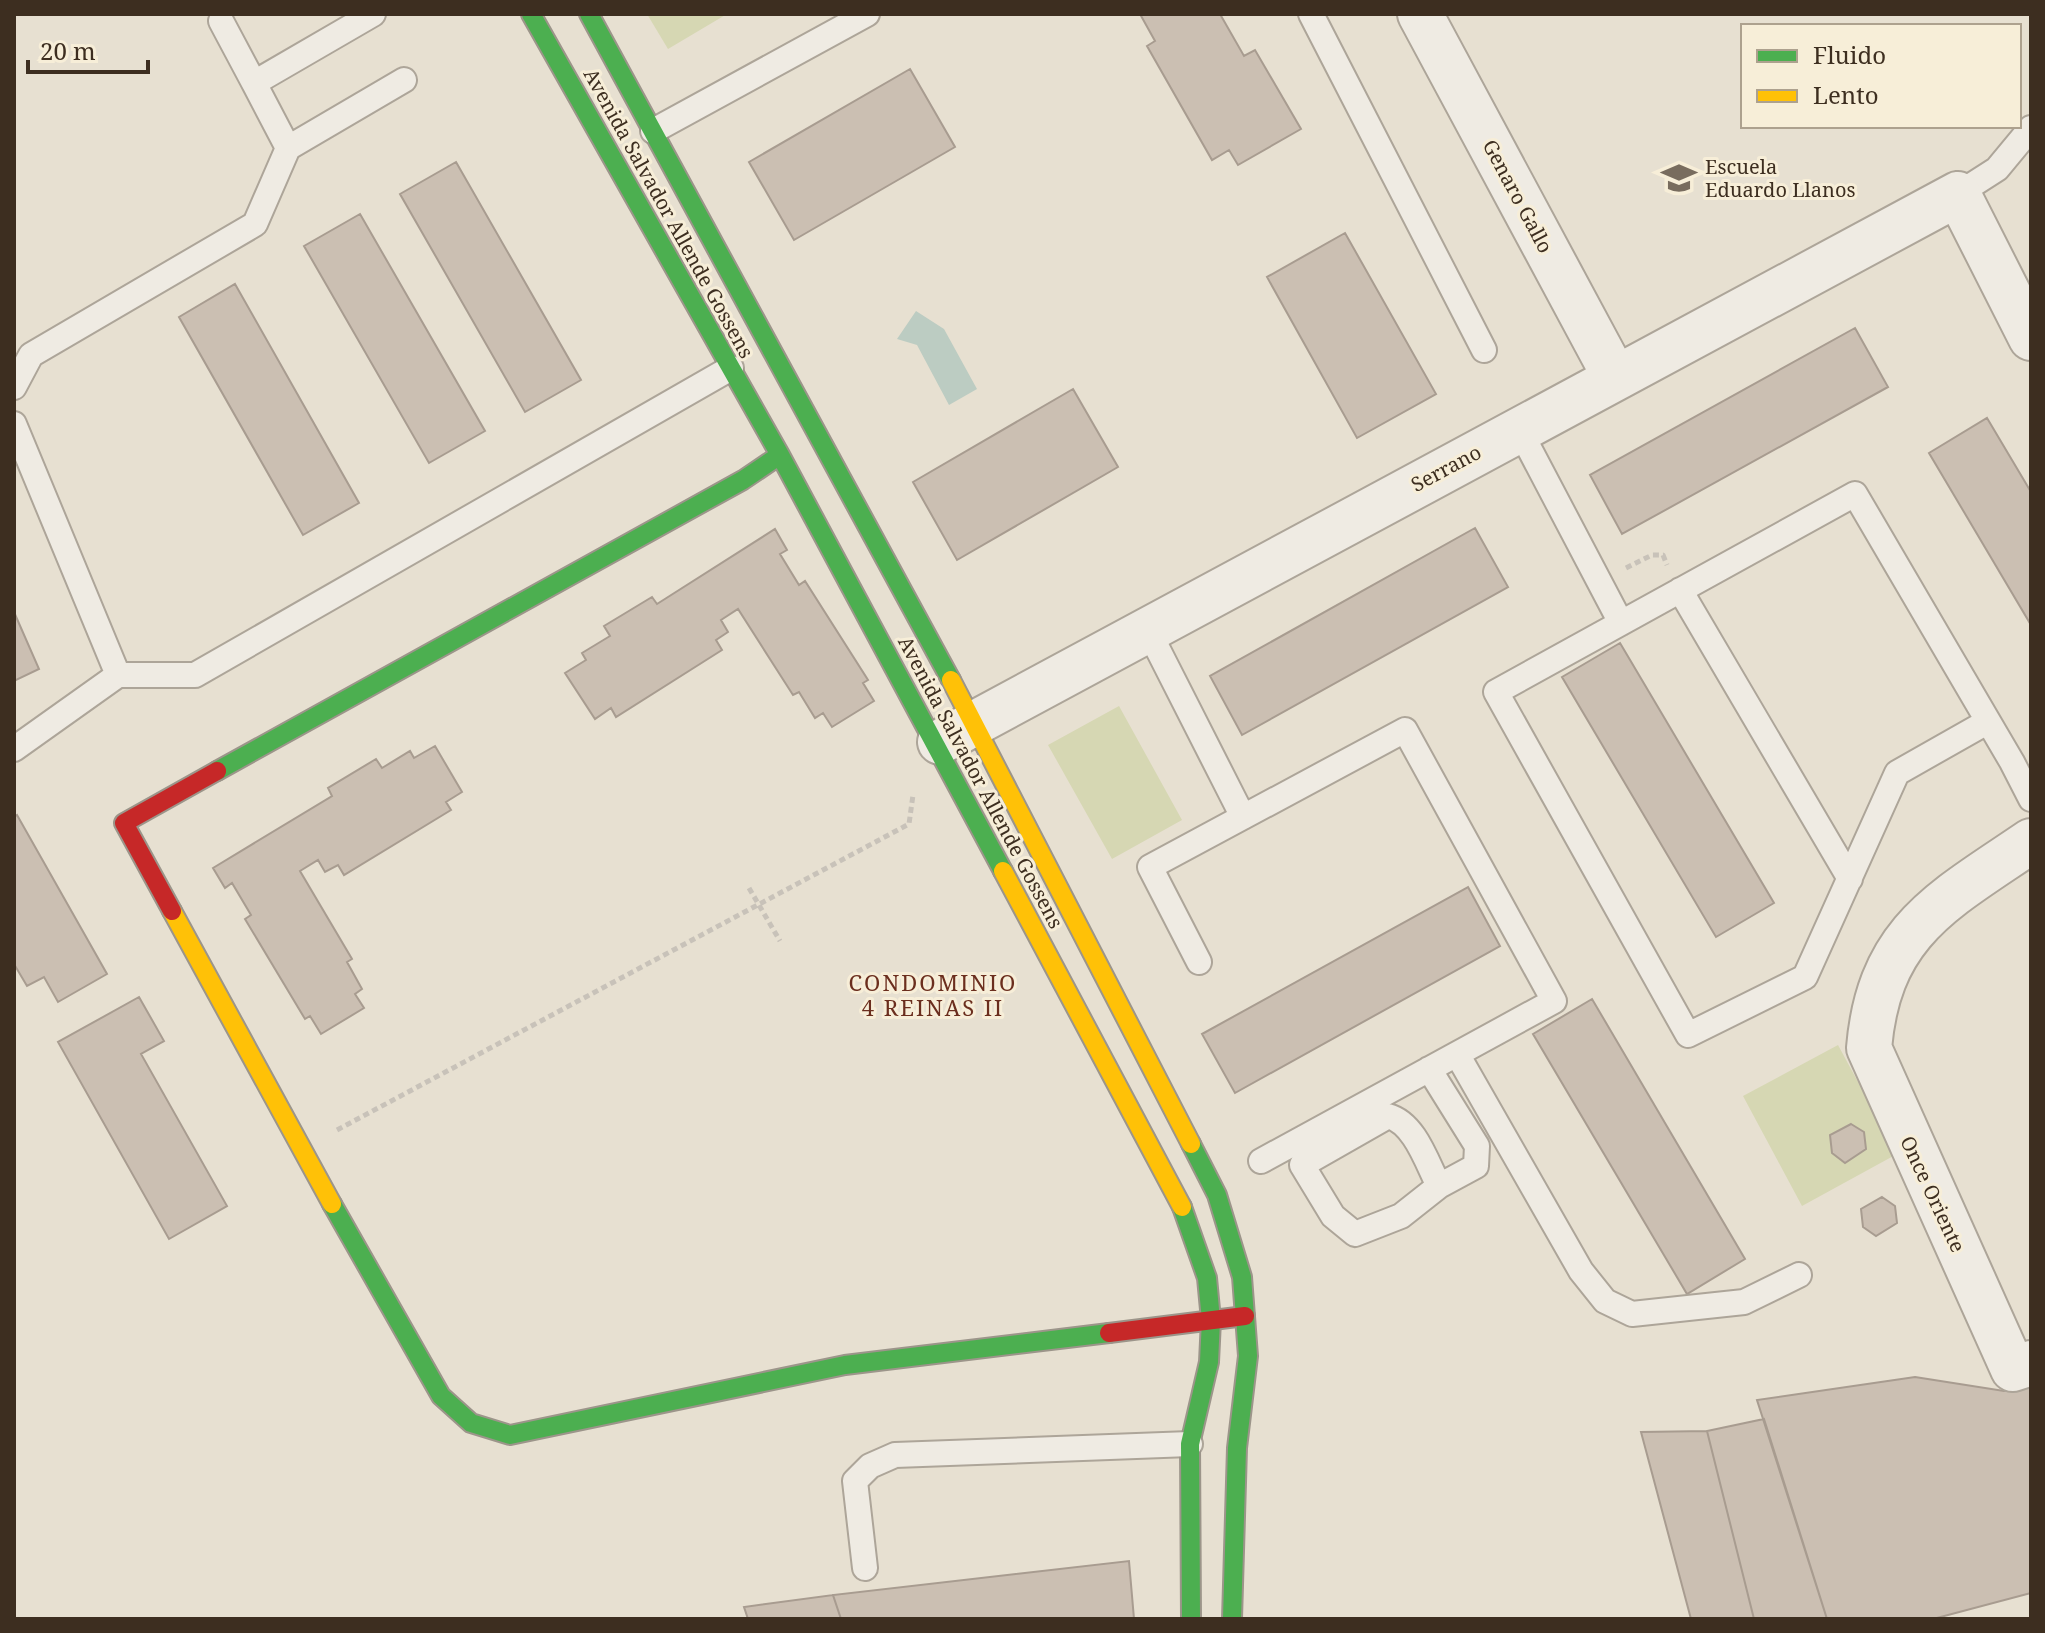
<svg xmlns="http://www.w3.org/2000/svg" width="2045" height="1633" viewBox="0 0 2045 1633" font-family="'Noto Serif',serif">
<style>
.green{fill:#d6d7b3}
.water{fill:#bcccc2}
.building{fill:#cbbfb2;stroke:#a89c90;stroke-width:2}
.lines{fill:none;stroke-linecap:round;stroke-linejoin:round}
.lane-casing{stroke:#ada599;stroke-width:28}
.street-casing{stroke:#ada599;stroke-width:48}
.fast-casing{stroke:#9c958a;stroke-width:22}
.slow-casing{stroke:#9c958a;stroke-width:22}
.jam-casing{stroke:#9c958a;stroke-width:22}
.path{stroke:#c8c2b9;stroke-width:5;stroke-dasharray:6 4;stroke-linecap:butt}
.lane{stroke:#efebe3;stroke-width:24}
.street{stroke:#efebe3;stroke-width:44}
.fast{stroke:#4caf50;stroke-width:18}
.slow{stroke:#ffc107;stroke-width:18}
.jam{stroke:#c62828;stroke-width:18}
.labels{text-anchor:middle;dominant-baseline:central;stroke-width:6;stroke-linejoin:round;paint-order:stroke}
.poi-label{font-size:20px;fill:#3d2e20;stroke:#f7eed8;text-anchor:start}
.street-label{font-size:20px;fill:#3d2e20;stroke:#f7eed8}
.neighbourhood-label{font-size:22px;letter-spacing:2px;fill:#6b2e1e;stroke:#f7eed8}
</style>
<rect width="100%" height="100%" fill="#e7e0d1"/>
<path class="green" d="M647,14H727L668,49Z
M1119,706L1182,820L1112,859L1048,745Z
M1838,1045L1897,1154L1802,1206L1743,1096Z"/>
<path class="water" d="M916,311L944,329L977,389L949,405L917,345L897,339Z"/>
<path class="building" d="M1140,14H1220L1244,56L1255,50L1301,129L1238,165L1229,150L1212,160L1147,46L1155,41Z
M910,69L955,147L794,240L749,162Z
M456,162L581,380L525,412L400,194Z
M360,214L485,431L429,463L304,246Z
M1345,233L1436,394L1357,438L1267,277Z
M235,284L359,503L303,535L179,317Z
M1855,328L1888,387L1622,534L1590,475Z
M1073,389L1118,467L957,560L913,482Z
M1987,418L2031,492V625L1929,453Z
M1475,528L1508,587L1242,735L1210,676Z
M775,529L787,550L780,554L799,585L805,581L868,680L863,683L874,701L832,727L823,713L815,718L799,692L793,695L738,609L721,620L728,632L716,640L722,650L616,717L611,708L595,719L565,673L586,660L582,653L610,636L604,626L652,597L657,604Z
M14,612L39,669L14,681Z
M1620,643L1774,903L1716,937L1562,677Z
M435,746L462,792L446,802L451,810L344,875L338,865L325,872L318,860L300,871L352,959L347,962L362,989L355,994L364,1008L321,1034L310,1016L305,1019L245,919L251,915L232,883L225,888L213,868L332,796L328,788L376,759L382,768L410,751L414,758Z
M17,815L107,974L58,1002L44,977L27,986L14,964V817Z
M1468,887L1500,946L1235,1093L1202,1034Z
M139,997L164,1041L141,1054L227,1206L169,1239L58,1042Z
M1592,999L1745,1259L1687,1294L1533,1034Z
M1851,1124L1864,1132L1866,1149L1845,1163L1832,1153L1830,1135Z
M1882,1197L1895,1206L1897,1223L1876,1236L1863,1227L1861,1209Z
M1915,1377L2004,1391L2031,1382V1593L1933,1619H1827L1757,1400Z
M1764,1419L1827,1619H1754L1707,1431Z
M1707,1431L1754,1619H1691L1641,1432Z
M1129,1561L1134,1619H841L833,1595Z
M833,1595L841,1619H748L744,1607Z"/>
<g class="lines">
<g class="lane-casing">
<path id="lane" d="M1311,14L1484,350
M221,21L254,83
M653,131L867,14
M288,148L404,80
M1958,194L1997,169L2031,128
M14,387L31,355L255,224L288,148L254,83L373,14
M14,424L118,675L14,749
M1519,429L1621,623
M1680,590L1850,879
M1148,630L1243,817
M118,675H195L731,368
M1987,722L1897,773L1805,977L1688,1035L1496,692L1855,494L2012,762L2031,799
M1199,962L1150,867L1405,730L1554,1001L1261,1161
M1457,1054L1581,1271L1605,1301L1632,1314L1744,1302L1799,1275
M1429,1069L1477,1146L1476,1166L1439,1186C1427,1163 1415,1123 1388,1116L1302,1165L1333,1216L1355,1234L1401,1216L1439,1186
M865,1568L855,1481L870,1466L895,1455L1190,1444"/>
</g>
<g class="street-casing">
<path id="street" d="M1420,14L1615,377
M940,742L1958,194L2031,338
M2031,841C1943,901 1879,931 1869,1048L2013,1369L2031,1363"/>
</g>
<g class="fast-casing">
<path id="fast" d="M531,14L780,455L1003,871
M589,14L951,680
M217,771L743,480L780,455
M1191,1144L1217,1195L1242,1277L1248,1356L1237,1448L1232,1619
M332,1204L441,1396L471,1423L510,1435L845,1365L1109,1333
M1182,1207L1207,1278L1211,1320L1209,1362L1190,1444L1191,1619"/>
</g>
<g class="slow-casing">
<path id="slow" d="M951,680L1191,1144
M1003,871L1182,1207
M172,911L332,1204"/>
</g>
<g class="jam-casing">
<path id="jam" d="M172,911L124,823L217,771
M1109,1333L1245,1316"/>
</g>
<path class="path" d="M1626,568L1652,555H1663L1667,565
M749,888L780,941
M337,1130L909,824L913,795"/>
<use href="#lane" class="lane"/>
<use href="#street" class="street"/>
<use href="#fast" class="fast"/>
<use href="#slow" class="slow"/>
<use href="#jam" class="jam"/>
</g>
<defs>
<g id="school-bare" transform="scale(2.76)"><path d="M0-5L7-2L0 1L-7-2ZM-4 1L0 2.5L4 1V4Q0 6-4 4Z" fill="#786c5e" stroke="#f7eed8" stroke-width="2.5" paint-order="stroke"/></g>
</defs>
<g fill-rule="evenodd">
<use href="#school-bare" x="1679" y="178"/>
</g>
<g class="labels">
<g class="poi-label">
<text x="1705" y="166">Escuela<tspan x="1705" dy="23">Eduardo Llanos</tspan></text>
</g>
<g class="street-label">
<text transform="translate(1518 196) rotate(62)">Genaro Gallo</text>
<text transform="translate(669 213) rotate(61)">Avenida Salvador Allende Gossens</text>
<text transform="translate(1446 468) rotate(-28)">Serrano</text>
<text transform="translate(981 782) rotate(62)">Avenida Salvador Allende Gossens</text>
<text transform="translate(1933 1194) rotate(65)">Once Oriente</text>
</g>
<g class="neighbourhood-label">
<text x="933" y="982">CONDOMINIO<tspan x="933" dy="25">4 REINAS II</tspan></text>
</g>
</g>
<rect width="2045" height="1633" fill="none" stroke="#3d2e20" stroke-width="32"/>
<rect x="1741" y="24" width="280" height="104" fill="#f7eed8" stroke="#ada18e" stroke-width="2"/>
<rect x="1757" y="50" width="40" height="12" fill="#4caf50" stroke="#ada18e" stroke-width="2"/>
<text x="1813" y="64" font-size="24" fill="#3d2e20">Fluido</text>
<rect x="1757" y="90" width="40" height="12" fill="#ffc107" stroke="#ada18e" stroke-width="2"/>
<text x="1813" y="104" font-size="24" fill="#3d2e20">Lento</text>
<path d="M28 60v12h120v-12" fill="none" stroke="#3d2e20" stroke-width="4"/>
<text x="40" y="60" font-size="24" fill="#3d2e20" stroke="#f7eed8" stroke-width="6" paint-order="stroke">20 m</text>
</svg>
